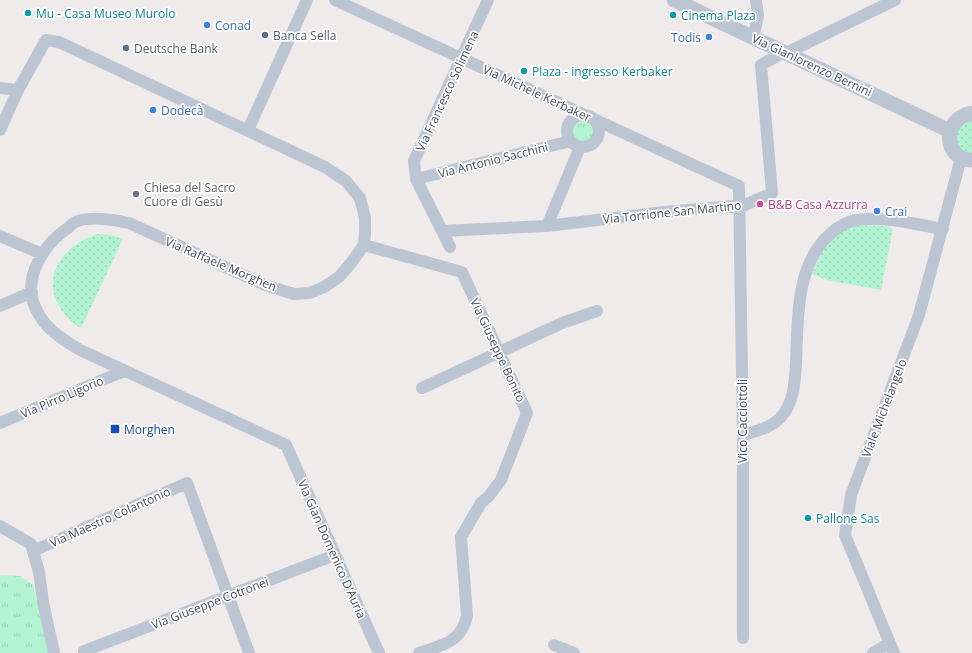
<svg xmlns="http://www.w3.org/2000/svg" width="972" height="653" viewBox="0 0 972 653" font-family="'Open Sans',sans-serif">
<style>
.grass{fill:url(#grass-tufts)}
.garden{fill:url(#garden-dots)}
.lines{fill:none;stroke-linecap:round;stroke-linejoin:round}
.minor{stroke:#bcc6d3;stroke-width:12}
.tertiary{stroke:#bcc6d3;stroke-width:15}
.culture-dot{fill:#0f9aa8;stroke:#fff;stroke-width:1.5}
.shop-dot{fill:#3f7fe0;stroke:#fff;stroke-width:1.5}
.service-dot{fill:#5c6f8a;stroke:#fff;stroke-width:1.5}
.worship-dot{fill:#6b7280;stroke:#fff;stroke-width:1.5}
.hotel-dot{fill:#d1479c;stroke:#fff;stroke-width:1.5}
.transit-dot{fill:#1a4fb4;stroke:#fff;stroke-width:1.5}
.labels{text-anchor:middle;dominant-baseline:central;stroke-width:3.5;stroke-linejoin:round;paint-order:stroke}
.culture-label{font-size:12px;fill:#0d838f;stroke:#fff;text-anchor:start}
.shop-label{font-size:12px;fill:#366cbe;stroke:#fff;text-anchor:start}
.service-label{font-size:12px;fill:#4e5e75;stroke:#fff;text-anchor:start}
.street-label{font-size:12px;fill:#424c5b;stroke:#fff}
.worship-label{font-size:12px;fill:#5b616d;stroke:#fff;text-anchor:start}
.hotel-label{font-size:12px;fill:#b23c85;stroke:#fff;text-anchor:start}
.transit-label{font-size:12px;fill:#164399;stroke:#fff;text-anchor:start}
</style>
<defs>
<pattern id="grass-tufts" width="24" height="20" patternUnits="userSpaceOnUse"><rect width="24" height="20" fill="#b2f3d2"/><path d="M3 7l-1-3M5 7V3M7 7l1-3M15 17l-1-3M17 17v-4M19 17l1-3" fill="none" stroke="#9ad2b7"/></pattern>
<pattern id="garden-dots" width="8" height="8" patternUnits="userSpaceOnUse"><rect width="8" height="8" fill="#b2f3d2"/><path d="M2 2h.1M6 6h.1" fill="none" stroke="#9ad2b7" stroke-width="1.8" stroke-linecap="round"/></pattern>
</defs>
<rect width="100%" height="100%" fill="#efebeb"/>
<path class="grass" d="M572 131a11 11 0 1 1 22 0a11 11 0 1 1-22 0Z
M0,575L20,576L33,585L48,653H0Z"/>
<path class="garden" d="M972,117V156L957,147L955,129Z
M886,226L893,229L881,290L827,280L812,274C819,258 828,235 846,228C857,224 873,226 886,226Z
M98,234L109,235L123,239L81,328C72,324 66,317 61,309C39,277 65,243 98,234Z"/>
<g class="lines">
<path class="minor" d="M335,0L739,186L743,435V638
M753,38L758,16L756,0
M786,53L895,0
M0,88L18,90
M567 131a16 16 0 1 1 32 0a16 16 0 1 1-32 0Z
M0,130L18,90L46,40L59,42L325,167L346,181L360,198L365,218V233L364,245L351,263L339,277L324,287L310,293L294,294L265,285L129,223C116,220 91,216 78,221C74,222 71,225 68,228C44,244 21,279 36,309C45,329 62,339 80,350L286,445L379,653
M248,130L307,0
M416,179L571,141
M547,226L580,147
M442,231L547,226L664,212L745,205L772,193L761,65L784,52
M0,236L42,254
M364,245L462,272L527,413L501,480L489,496L481,503L461,537L467,616C461,643 442,645 419,653
M450,247L416,179L414,161L488,0
M0,306L32,292
M422,388L562,323L597,311
M0,423L124,371
M743,435C756,431 771,428 781,417C794,403 795,381 796,363C798,321 795,265 830,234C838,227 845,222 856,220C885,216 914,224 943,229
M0,526L31,544L39,572L43,602L54,653
M33,551L187,483L249,653
M554,645L574,653
M84,651L335,555
M873,653L889,643
M894,653L845,535L851,495L919,315L961,158"/>
<path class="tertiary" d="M674,0L950,131
M972,113C940,119 944,160 972,160"/>
</g>
<g class="culture-dot">
<circle cx="28" cy="13" r="4"/>
<circle cx="673" cy="15" r="4"/>
<circle cx="524" cy="71" r="4"/>
<circle cx="808" cy="518" r="4"/>
</g>
<g class="shop-dot">
<circle cx="207" cy="25" r="4"/>
<circle cx="709" cy="37" r="4"/>
<circle cx="153" cy="110" r="4"/>
<circle cx="877" cy="211" r="4"/>
</g>
<g class="service-dot">
<circle cx="265" cy="35" r="4"/>
<circle cx="126" cy="48" r="4"/>
</g>
<circle class="worship-dot" cx="136" cy="194" r="4"/>
<circle class="hotel-dot" cx="760" cy="204" r="4"/>
<rect class="transit-dot" x="110" y="424" width="10" height="10" rx="2"/>
<g class="labels">
<g class="culture-label">
<text x="36" y="13">Mu - Casa Museo Murolo</text>
<text x="681" y="15">Cinema Plaza</text>
<text x="532" y="71">Plaza - ingresso Kerbaker</text>
<text x="816" y="518">Pallone Sas</text>
</g>
<g class="shop-label">
<text x="215" y="25">Conad</text>
<text x="701" y="37" text-anchor="end">Todis</text>
<text x="161" y="110">Dodecà</text>
<text x="885" y="211">Crai</text>
</g>
<g class="service-label">
<text x="273" y="35">Banca Sella</text>
<text x="134" y="48">Deutsche Bank</text>
</g>
<g class="street-label">
<text transform="translate(812 65) rotate(25)">Via Gianlorenzo Bernini</text>
<text transform="translate(447 91) rotate(-65)">Via Francesco Solimena</text>
<text transform="translate(537 93) rotate(25)">Via Michele Kerbaker</text>
<text transform="translate(493 160) rotate(-14)">Via Antonio Sacchini</text>
<text transform="translate(672 212) rotate(-6)">Via Torrione San Martino</text>
<text transform="translate(221 264) rotate(23)">Via Raffaele Morghen</text>
<text transform="translate(498 350) rotate(65)">Via Giuseppe Bonito</text>
<text transform="translate(62 397) rotate(-23)">Via Pirro Ligorio</text>
<text transform="translate(884 408) rotate(-69)">Viale Michelangelo</text>
<text transform="translate(742 421) rotate(-90)">Vico Cacciottoli</text>
<text transform="translate(110 517) rotate(-24)">Via Maestro Colantonio</text>
<text transform="translate(332 549) rotate(66)">Via Gian Domenico D'Auria</text>
<text transform="translate(210 603) rotate(-21)">Via Giuseppe Cotronei</text>
</g>
<g class="worship-label">
<text x="144" y="187">Chiesa del Sacro<tspan x="144" dy="14">Cuore di Gesù</tspan></text>
</g>
<g class="hotel-label">
<text x="768" y="204">B&amp;B Casa Azzurra</text>
</g>
<g class="transit-label">
<text x="124" y="429">Morghen</text>
</g>
</g>
</svg>
